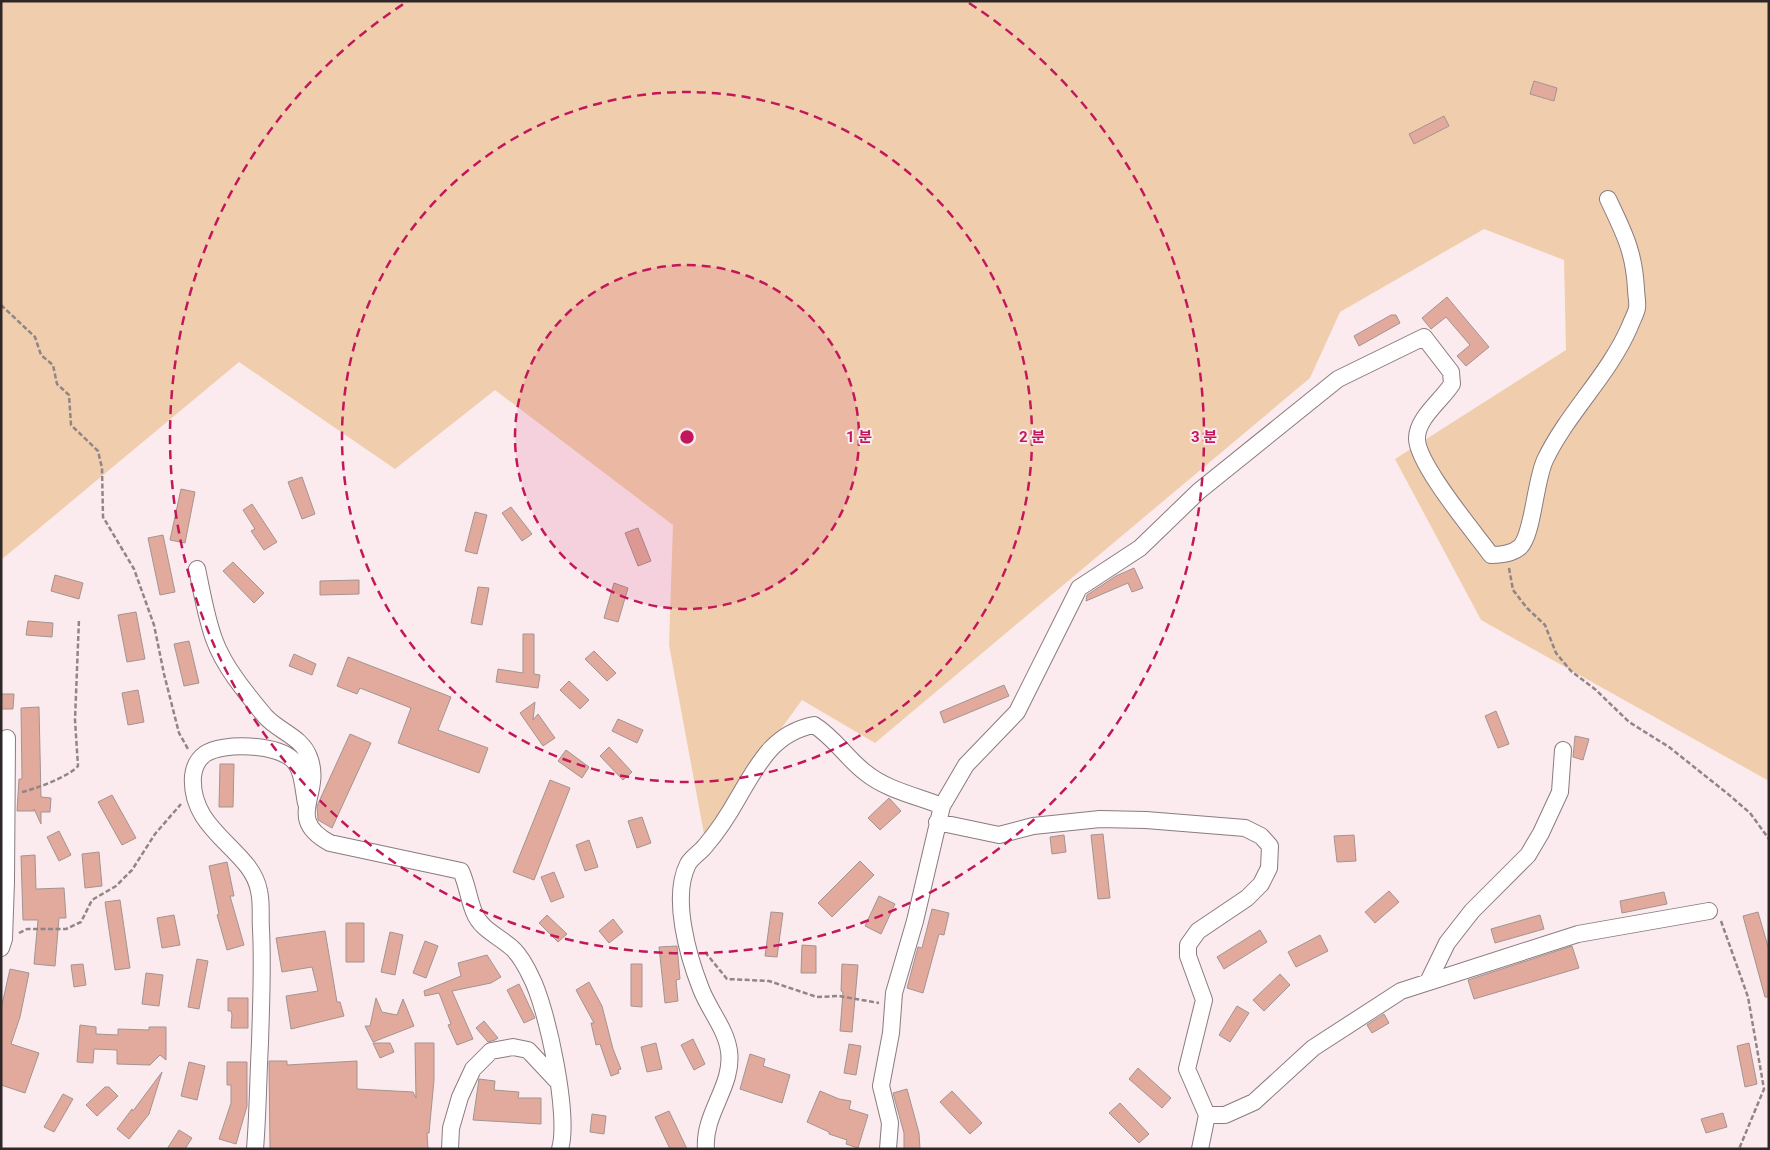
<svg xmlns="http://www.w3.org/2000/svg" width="1770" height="1150" viewBox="0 0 1770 1150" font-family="Roboto,'Noto Sans KR',sans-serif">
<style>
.green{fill:#f0cead}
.building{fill:#e2aa9c;stroke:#a39491}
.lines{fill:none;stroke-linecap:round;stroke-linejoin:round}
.minor-casing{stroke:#8a7b7e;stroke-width:18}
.path{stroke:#908587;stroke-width:2.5;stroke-dasharray:5 2.5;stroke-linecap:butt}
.minor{stroke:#fff;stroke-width:16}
.ring{fill:none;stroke:#c2185b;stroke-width:2.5;stroke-dasharray:9 6}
.centre{fill:#c2185b;stroke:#fbebee;stroke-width:2.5}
.ring-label{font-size:15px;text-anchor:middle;font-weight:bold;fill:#c2185b;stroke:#fbebee;stroke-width:4;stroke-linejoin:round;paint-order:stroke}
</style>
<rect width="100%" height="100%" fill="#fbebee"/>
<path class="green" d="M1,1H1769V781L1481,620L1395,459L1566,350L1564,260L1484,229L1340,312L1310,378L875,743L802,700L704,834L669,645L673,525L495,390L395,469L239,362L1,560Z"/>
<path class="building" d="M1534,81L1557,88L1554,101L1530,94Z
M1444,116L1449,126L1414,144L1409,134Z
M1447,297L1489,347L1466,366L1457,356L1470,345L1446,317L1431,329L1422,318Z
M1391,315H1396L1400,323L1359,346L1354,336Z
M302,477L315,514L302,519L288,482Z
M181,489L195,492L185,543L170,540Z
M252,504L277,542L264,550L251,531L255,529L243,510Z
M511,507L532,534L522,541L502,513Z
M475,512L487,515L477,554L465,551Z
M638,528L651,561L638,566L625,533Z
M163,535L175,592L160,595L148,538Z
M233,562L264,593L254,603L223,571Z
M1134,568L1143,588L1132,592L1128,583L1086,601L1087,595L1116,576Z
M55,575L83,583L79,599L51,591Z
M359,580V594L320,595V581Z
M614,583L628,588L618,622L604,618Z
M478,587L489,588L482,625L471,623Z
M136,612L145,659L127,662L118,615Z
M28,621L53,623L52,637L26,635Z
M523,634H534V674L540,675L538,688L496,682L498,669L523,673Z
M189,641L199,683L184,686L174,644Z
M594,651L616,673L607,681L585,659Z
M294,654L316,664L312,675L289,666Z
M348,657L451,697L438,730L488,748L479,773L398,743L411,708L360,688L357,694L337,686Z
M569,681L589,700L580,709L560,690Z
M1004,685L1009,696L944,723L940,712Z
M138,690L144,722L128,725L122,693Z
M1,694H14L13,709H1Z
M535,702L533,720L538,714L555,738L543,746L520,713Z
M39,707L41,797L51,798L50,812H41V824L34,809V811H17L19,779H22L21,708Z
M1496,711L1509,744L1498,748L1485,716Z
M618,719L643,730L637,743L612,731Z
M350,734L371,743L332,828L318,820L317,806Z
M1575,736L1589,739L1583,760L1573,757Z
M609,747L632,772L623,780L600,756Z
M566,750L589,767L582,778L558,761Z
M220,764H234L233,807H219Z
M550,780L570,788L534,880L513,872Z
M112,795L136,838L122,845L98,802Z
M889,798L901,811L880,830L868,818Z
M642,817L651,843L637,848L628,821Z
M59,831L71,855L59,861L47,837Z
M1103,834L1110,898L1098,899L1091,835Z
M1064,835L1066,852L1052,854L1050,837Z
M1354,835L1356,861L1337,862L1334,836Z
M589,840L598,867L585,871L576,845Z
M99,852L102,886L85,888L82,854Z
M35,855L36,889L64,888L66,918H59L55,966L34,964L38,920H23L21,856Z
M860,861L874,875L832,917L818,903Z
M227,862L234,896H230L244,945L227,950L217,915L219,914L209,866Z
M554,872L564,897L551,902L541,877Z
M1389,891L1399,902L1375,923L1365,912Z
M1664,892L1667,904L1622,913L1620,901Z
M879,896L895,904L881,934L865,926Z
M120,900L130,968L115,970L105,902Z
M932,909L949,913L944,935L939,934L923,993L907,988L918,947L922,948Z
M771,912L783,913L777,957L765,956Z
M1758,912L1769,950V997H1765L1743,916Z
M174,915L180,945L162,948L157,918Z
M547,915L567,934L558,942L539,923Z
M1540,915L1544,929L1495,943L1491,929Z
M613,919L623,932L609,943L599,931Z
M346,923H364V962H346Z
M1260,930L1267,942L1224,969L1217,957Z
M325,931L337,1002H340L344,1016L291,1029L286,996L318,991L312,967L282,972L276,938Z
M390,932L403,935L395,975L381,972Z
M1320,935L1328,951L1296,967L1288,952Z
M425,941L438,946L426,978L413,973Z
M802,945L816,946V973H801Z
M677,946L680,979L676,980L678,1001L665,1003L659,947Z
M1572,946L1579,968L1474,999L1468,980Z
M487,955L501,977L491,983L452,991L473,1039L457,1045L448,1025L451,1024L439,993L425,996L424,991L461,976L458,963Z
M197,959L208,961L199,1009L188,1007Z
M83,964L86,985L74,987L71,965Z
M631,964H642V1007L631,1006Z
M842,964L858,965L852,1032L840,1031L843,992L841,991Z
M10,969L29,973L20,1017L11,1044L39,1053L25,1093L1,1085V1009Z
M146,973L163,975L159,1006L142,1004Z
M1280,974L1290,985L1264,1011L1253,1000Z
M589,982L602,1006L613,1049L621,1069L618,1070L619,1073L611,1076L600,1044L596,1045L591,1023H594L576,990Z
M519,984L535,1018L524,1023L507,990Z
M228,998H248V1028H231L232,1015L231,1011H228Z
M376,998L382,1012L397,1015L403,999L414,1026L373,1042L365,1026H370Z
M1237,1006L1249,1013L1230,1042L1219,1035Z
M1384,1014L1389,1023L1372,1033L1367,1025Z
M484,1021L498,1038L495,1040L488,1042L476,1028Z
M80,1025L96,1027V1034L118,1035V1029L149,1030V1027H166V1060L160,1055L150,1065L117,1064V1050L94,1049L93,1063L77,1062Z
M693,1039L705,1064L694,1070L681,1045Z
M373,1043H390L394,1052L380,1058Z
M415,1043H434V1080L429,1133H427L428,1149H270L269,1061H287V1065L357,1061V1089L413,1092L416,1098Z
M656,1043L662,1069L647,1072L641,1047Z
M1749,1043L1757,1084L1745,1087L1737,1046Z
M849,1044L861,1046L856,1075L844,1073Z
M750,1054L765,1059L763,1066L790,1075L782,1103L740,1089Z
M189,1062L205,1066L197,1100L181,1096Z
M227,1062H247V1106L236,1144L219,1139L231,1103V1085H227Z
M1138,1068L1171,1098L1162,1108L1129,1079Z
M162,1072L149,1114L129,1139L117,1129L132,1109L133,1111Z
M479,1079L495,1081L494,1090L519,1092L518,1098H541V1124L473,1120Z
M105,1087H109L118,1096L97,1116L86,1105Z
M907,1089L919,1133L920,1149H904V1133L893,1093Z
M820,1091L839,1099L851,1101L849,1109L868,1115L858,1148L846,1144L847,1140L829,1134V1132L807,1122Z
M952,1091L982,1123L970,1134L940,1102Z
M63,1094L73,1099L54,1132L44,1127Z
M1120,1103L1149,1134L1139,1143L1109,1113Z
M669,1111L687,1149H670L655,1117Z
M1723,1113L1727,1127L1706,1133L1701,1119Z
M592,1114L606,1116L604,1134L590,1132Z
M179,1130L192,1138L185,1149H167Z"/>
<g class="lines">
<g class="minor-casing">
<path id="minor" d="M197,569C202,592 206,617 214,639C224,667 246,693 265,716C278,731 302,737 309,757C324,794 283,818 330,843L461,871C467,884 469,900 474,912C481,930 499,936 512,948C519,954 527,968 531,977C547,1007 570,1116 560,1149
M937,822L999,835L1033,826L1100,819L1146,820L1245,828L1261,836L1270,846L1269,868L1261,884L1247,898L1198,931L1188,945V956L1204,1000L1187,1069L1207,1115
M1,948L4,939L6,882L7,738
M1428,982L1447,943L1472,911L1528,855L1541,833L1560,792L1563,750
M255,1149C258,1113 258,1078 260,1043C261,1005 263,967 261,929C260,917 262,903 259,891C252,849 189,832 193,776C194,767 198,759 205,754C223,742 277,744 293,760C303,770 303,789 306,803
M450,1149L451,1128L460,1097L473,1069L491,1051L513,1047L528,1050L558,1082
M706,1149C703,1113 734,1086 729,1051C726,1029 709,1010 701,989C688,956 671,897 688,864C692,857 701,852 706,845C718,831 729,814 738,798C758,764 773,733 814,725C835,738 847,759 866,773C887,790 917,796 942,806
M888,1149L890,1123L881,1086L891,1033L894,993L915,921L942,806L966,765L1017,712L1079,588L1140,548L1199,491L1338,379L1424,337L1451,372L1452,384C1442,400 1417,418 1417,438C1416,463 1475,533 1491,555C1501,555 1512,554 1520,547C1533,535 1535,481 1545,460C1568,412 1609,375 1630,326C1632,320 1636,314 1637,308C1638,302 1636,295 1636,289C1634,251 1624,233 1608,199
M1200,1149L1207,1115H1225L1254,1102L1313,1048L1401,991L1578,934L1709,911"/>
</g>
<path class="path" d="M1,305L35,337L41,355L53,365L57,384L69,395L71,425L98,451L102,468L103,517L134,569L154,625L164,674L179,733L188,749
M1509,568L1513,590L1527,608L1545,625L1556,653L1571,671L1596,690L1629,722L1669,747L1728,794L1750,813L1769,839
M22,792C38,788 68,777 78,766L75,720L79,619
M1721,921L1748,997L1764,1089L1739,1149
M19,933L27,929H66L81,922L92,900L116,886L132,870L155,834L181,804
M705,952L727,979L769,981L817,997L839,996L879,1003"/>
<use href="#minor" class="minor"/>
</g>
<circle cx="687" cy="437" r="172" fill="#c2185b" fill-opacity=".12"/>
<g class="ring">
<circle cx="687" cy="437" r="172"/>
<circle cx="687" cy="437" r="345"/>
<path d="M969 3A517 517 0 1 1 405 3"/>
</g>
<circle cx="687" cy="437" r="8" class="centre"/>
<g class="ring-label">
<text x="859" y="442">1 분</text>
<text x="1032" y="442">2 분</text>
<text x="1204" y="442">3 분</text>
</g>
<rect width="1770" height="1150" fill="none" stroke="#2d2728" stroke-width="5"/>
</svg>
